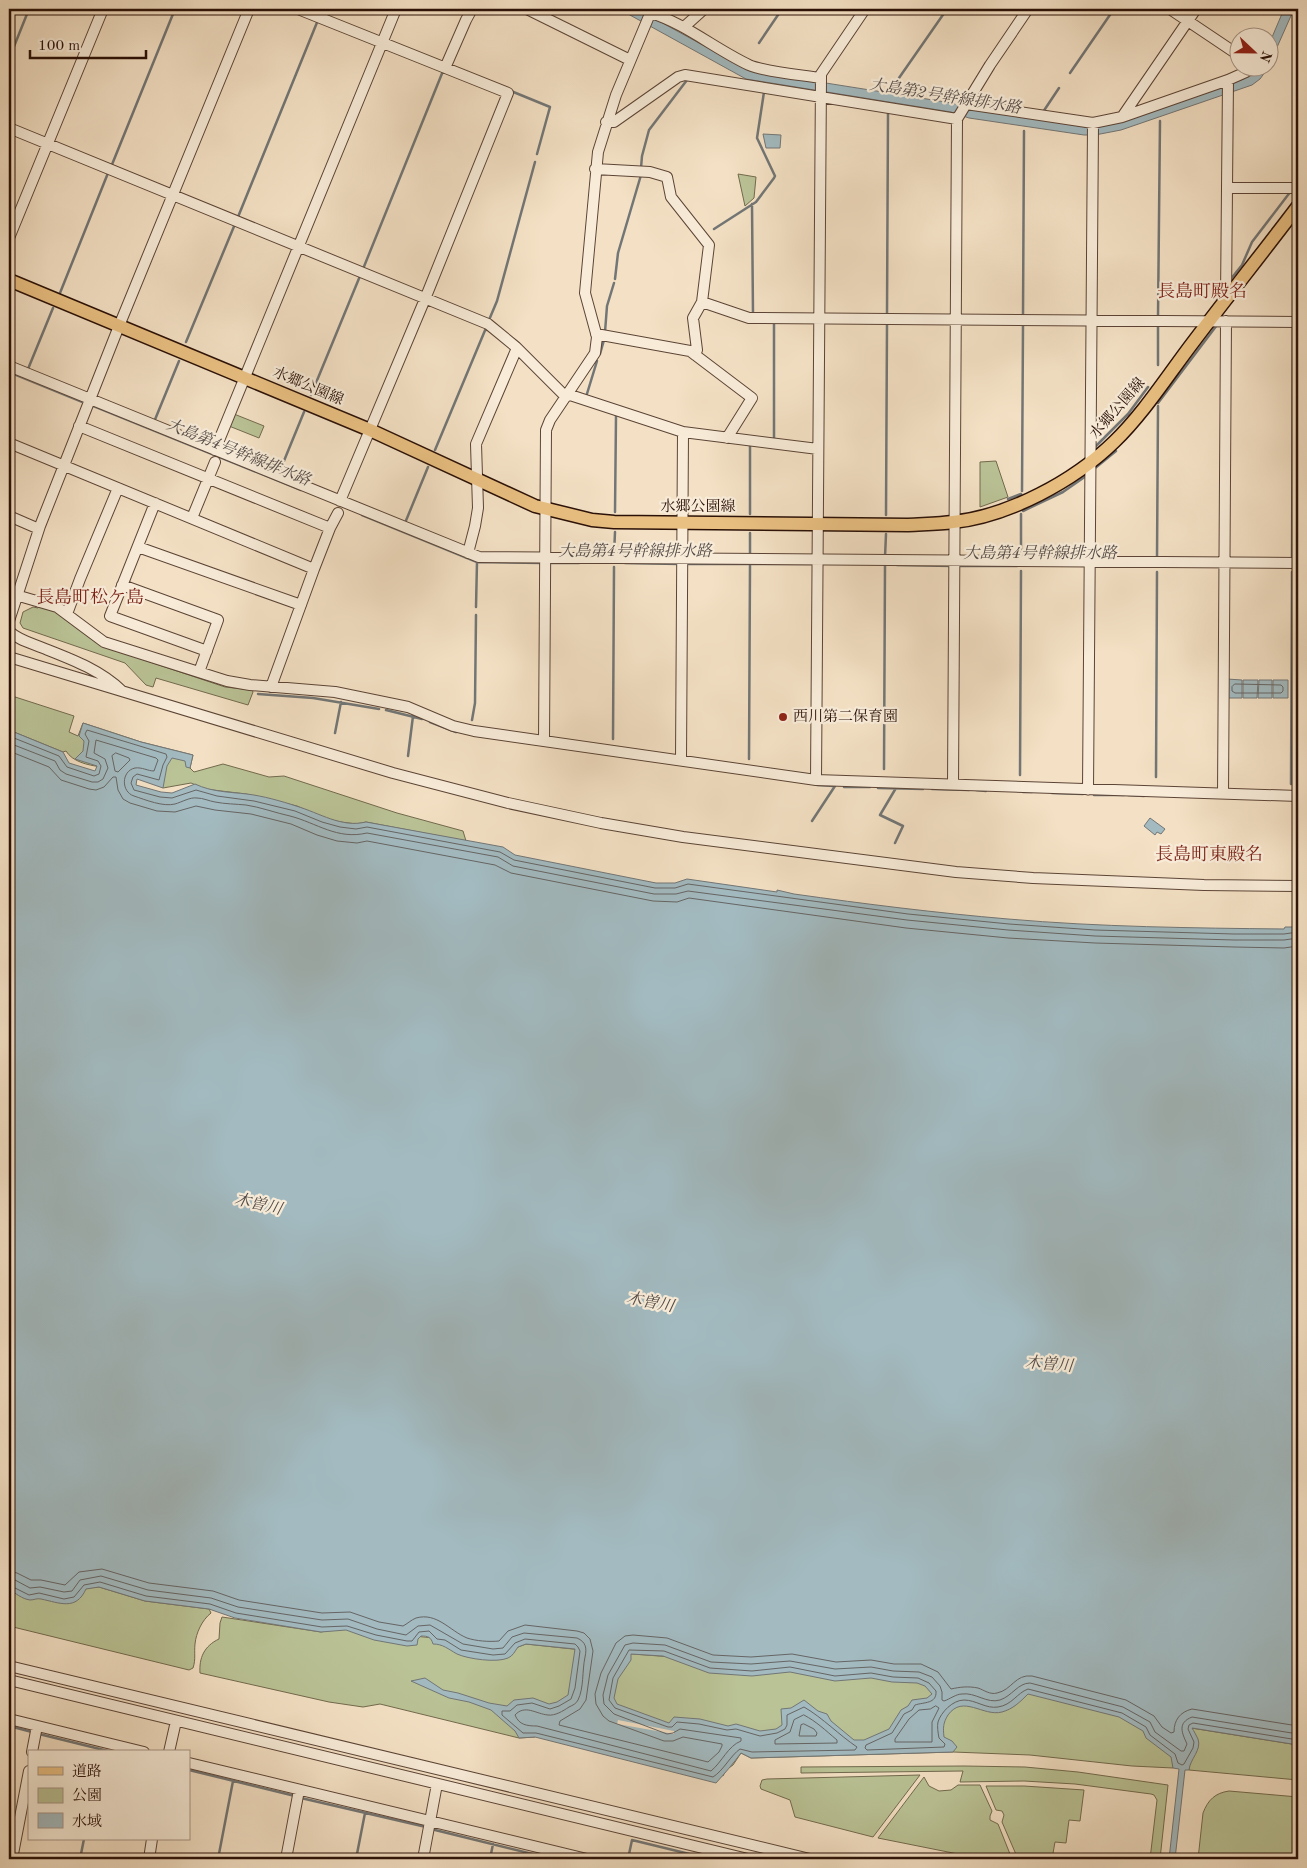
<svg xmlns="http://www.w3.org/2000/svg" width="1307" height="1868" viewBox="0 0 1307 1868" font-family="'Old Standard TT','Noto Serif JP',serif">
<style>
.green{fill:#bac396;stroke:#726a4e}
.water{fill:#a2bac0;stroke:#727676;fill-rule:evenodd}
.pier{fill:#f4e1c5}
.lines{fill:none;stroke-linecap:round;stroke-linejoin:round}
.shore{stroke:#666564;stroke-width:1}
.stream{stroke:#727676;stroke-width:2.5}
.minor-casing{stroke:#5c4436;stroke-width:12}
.major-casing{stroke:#2a1007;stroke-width:15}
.minor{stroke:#f8ecd9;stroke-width:10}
.major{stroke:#eac082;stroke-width:12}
.poi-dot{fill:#8f2418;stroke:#f8ecd9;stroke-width:2}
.labels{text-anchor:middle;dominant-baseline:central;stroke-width:4.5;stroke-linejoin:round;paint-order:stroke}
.street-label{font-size:15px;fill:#2a1007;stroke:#f8ecd9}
.poi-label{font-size:15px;fill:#2a1007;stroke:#f8ecd9;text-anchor:start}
.water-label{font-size:16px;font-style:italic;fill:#544c48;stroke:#f8ecd9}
.quarter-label{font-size:18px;fill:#7a1f14;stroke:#f8ecd9}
</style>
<rect width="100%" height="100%" fill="#f4e1c5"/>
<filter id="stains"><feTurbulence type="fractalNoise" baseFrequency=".004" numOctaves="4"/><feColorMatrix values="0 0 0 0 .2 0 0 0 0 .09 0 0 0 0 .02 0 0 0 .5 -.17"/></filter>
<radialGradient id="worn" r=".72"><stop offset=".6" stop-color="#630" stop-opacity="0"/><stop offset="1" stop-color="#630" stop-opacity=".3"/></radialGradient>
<path class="green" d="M738,174L756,177L754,198L745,206Z
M234,414L264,426L259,438L229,426Z
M996,461L1008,497L980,507V462Z
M39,605L52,610L126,654L225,687L252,690L253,692L248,705L156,678L153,687L146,685L125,663L23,628L20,623L23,612L33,607L38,608Z
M9,695L74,716L69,732L78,736L83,723L141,742L193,755L190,768L194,772L223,764L269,777L284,776L397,813L463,831L466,841L366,822L356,824L341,822L323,818L297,806L246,794L205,789L191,783L163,788C157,783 150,777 143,774C122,765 79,772 66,751L63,752L9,730Z
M99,1587L145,1601L209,1609L211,1613C202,1620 196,1633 195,1644C194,1653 196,1659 193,1668L189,1670L9,1626V1589L36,1593Z
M222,1617L321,1632L339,1628L518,1647L526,1644L582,1650V1684L535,1737L519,1738L380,1704L363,1707L329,1702L200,1673C199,1658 204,1646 219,1639L220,1623Z
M620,1653L971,1680L1160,1722L1173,1761V1768L1132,1766L1030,1755L953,1752L751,1758L741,1753L733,1765L726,1770L723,1776L632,1727L603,1698Z
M1191,1728L1298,1745V1780L1189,1770C1190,1748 1207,1754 1191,1728Z
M964,1766L1025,1767L1078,1772L1168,1785L1160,1859H1150L1157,1800L1154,1795L1151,1794L1075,1784L1024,1781L960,1782L963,1771L801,1773V1767Z
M920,1775L873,1837L795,1817L790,1800L761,1789L760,1786L762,1780L767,1779Z
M924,1777L929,1786L939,1791L951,1790L958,1785H980L992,1811L990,1816V1820L998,1824L1012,1859H983L878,1838Z
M986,1786H1024L1084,1790L1080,1821L1069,1820L1066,1843L1055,1842L1052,1859H1018L1002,1822L1004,1815L1002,1811L996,1810Z
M1229,1791L1298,1797V1859H1198L1203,1813C1208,1800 1215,1793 1229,1791Z"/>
<path class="water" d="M619,9H637L750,71L952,103L972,109L1086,127L1211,91L1244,79L1258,68H1268L1260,79L1252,85L1121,130L1095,135H1084L969,118L951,112L746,79Z
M1284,9H1294L1270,63V42Z
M763,134L781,135L780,148H766Z
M1227,679L1242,680V698H1227Z
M1243,680H1258L1257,698H1243Z
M1259,680H1272V698H1258Z
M1273,680H1288V698H1273Z
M83,723L141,742L193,755L190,768L186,767L185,761L172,758L167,766L163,788L137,779L136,785L161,792L172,793L195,784C212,792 229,792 247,794C263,796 281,801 296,806C320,813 341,828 366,822L503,847L515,855L656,883H675L687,879L777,892V890L794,894C865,904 937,913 1008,919C1100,927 1193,928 1284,929L1285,927H1298V1745L1192,1728C1194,1731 1196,1735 1198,1739C1202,1750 1190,1759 1189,1770H1185L1175,1859H1169L1179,1769L1173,1768L1171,1757L1146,1738L1143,1731L1119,1717L1028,1694C1020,1702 1013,1709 1002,1712C983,1717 963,1694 948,1715C943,1723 943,1728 944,1737L952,1741L957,1747L953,1752L751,1758L741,1753C733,1764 725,1773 716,1783L535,1737L519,1738L515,1731L491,1710L469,1702L449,1698L411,1681L425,1678L443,1690L458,1693L489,1703L507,1706L514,1700L533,1698L549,1704L557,1702L568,1695L575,1649L526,1644L518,1647C515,1651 513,1656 508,1658C497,1663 468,1659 457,1654C448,1649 443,1644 433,1644C431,1637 428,1636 421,1636L418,1639L417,1645L407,1646L374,1640L346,1630L321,1632L235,1618L209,1609L145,1601L99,1587L86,1589C76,1611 60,1603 41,1599C37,1598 34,1600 30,1600C22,1599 15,1593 9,1589V730L63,752L69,763L95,771L97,766L75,759L83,751L84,741L79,736ZM631,1654L663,1656L709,1673L752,1676L790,1672L835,1681L871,1678L892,1682L917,1683L925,1686L932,1694L927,1698L912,1700L908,1706L901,1710L889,1729L864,1740H854L831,1721L827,1714L818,1711L804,1700L791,1708L781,1709L782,1725L776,1729L760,1731L736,1724L728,1726L700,1719L674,1717L669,1723L617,1704L614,1698L618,1679L631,1660Z
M1150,818L1165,829L1161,834L1157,832L1155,835L1144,826Z"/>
<path class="pier" d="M618,1720L674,1731V1734L617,1724Z"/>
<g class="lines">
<path class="shore" d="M1235,684L1281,685L1283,687V691L1281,693H1235L1232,691V687Z
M9,736L59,756L67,767L94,776L99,774L101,766L98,761L86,757L89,741L85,734L87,730L166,754L167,757L163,765L159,780L137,774L133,777L131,783L134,790L160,797L172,798L196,790L217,796L254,801L295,811L322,822L340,827L356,829L367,827L500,852L514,860L655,888H675L688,884L908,914L1009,924L1095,930L1234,934H1284L1298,932
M9,743L55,761L60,770L66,774L92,782H98L103,779L108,768L105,759L94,753L96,740L156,758L158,760L154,771C148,771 142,767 135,768C121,771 121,792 134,796C146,800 163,807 175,804C182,802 190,797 197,798C203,798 209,801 215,802C225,804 236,804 246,805C260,807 276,813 290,816C317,823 337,840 367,833L498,857L513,866L654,894H676L688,891L907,920L1008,930L1095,936L1234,940H1284L1298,938
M9,751L49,767L61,780L89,789L96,790L104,787L113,777H116L118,790L123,799L130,803L157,811L175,812L196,806L215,810L251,814L291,824L317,835L337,841L357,843L367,841L495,865L511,873L653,901L677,902L689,898L906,928L1008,938L1095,943L1234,947L1284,948L1298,946
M116,753L129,758L130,760L118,772L115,771L112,756Z
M9,1571L17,1573L31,1580H41L65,1585L79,1572L102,1569L149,1583L213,1591L239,1600L322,1613L350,1612L379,1622L403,1626C407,1624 411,1620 416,1618C437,1612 450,1631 467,1638C476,1641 489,1642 499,1641L508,1631L525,1625L577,1631L584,1633L590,1639L593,1651L586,1700L580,1709L560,1721L559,1725L708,1762L719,1752L722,1746V1744L683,1737L673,1741H664L609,1721L603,1716L596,1704L595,1694L601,1673L616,1643L625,1636L633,1635L667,1638L713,1655L751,1657L792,1654L836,1662L871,1660L894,1664H921L938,1672L951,1689C960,1687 968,1686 978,1688C984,1690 990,1695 997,1693C1012,1690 1015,1674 1032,1676L1126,1700L1154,1716L1162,1727L1171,1733L1174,1732C1174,1720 1180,1712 1192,1709L1298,1726
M9,1579L15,1580L30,1588L40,1587L64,1592L72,1591L80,1580L101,1576L148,1590L211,1598L238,1607L322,1620L348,1619L377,1629L406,1635L418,1626L430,1625L463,1644L493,1649L503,1648L512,1637L524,1633L577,1638C586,1642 587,1648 585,1657C582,1671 584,1688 578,1700C576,1704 573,1705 569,1707C563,1711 555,1716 548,1715C536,1714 525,1704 515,1715C519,1725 527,1726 537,1726L711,1771C722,1762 728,1746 741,1741V1738L680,1729L673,1733L667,1734L614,1714L604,1704L603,1695L608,1675L625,1645L633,1643L665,1645L711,1662L751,1664L790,1661L835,1669L871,1667L893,1671L919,1672L932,1677L940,1686L942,1692V1700L944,1701C950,1699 956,1694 962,1694C975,1692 987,1704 1000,1700C1012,1696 1018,1683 1030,1683L1123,1707L1150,1722L1155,1732L1181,1751H1184L1187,1744C1182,1733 1177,1723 1192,1717L1298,1734
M9,1585L29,1595L39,1593L64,1599L74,1597L84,1585L100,1582L146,1596L210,1604L236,1613L322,1627L347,1626L376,1635L407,1641H412L419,1632L429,1631L437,1639L445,1640L461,1650L493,1655L505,1654L515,1643L525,1639L575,1644L578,1647L580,1651L575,1688L571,1699L559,1706L550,1709L532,1703L517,1705L510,1711H502V1715L523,1733H536L713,1777C723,1771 731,1755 740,1749L752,1752L855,1750L857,1747C839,1735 823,1718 804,1707L787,1715V1725L785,1729L777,1733L760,1736L736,1729L727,1730L699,1724L677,1722L672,1727H668L615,1708L609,1700L613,1678L629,1650L664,1651L710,1668L752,1671L790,1667L835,1676L871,1673L893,1677L918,1678L929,1683L936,1691C937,1704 924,1702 915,1705L912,1710L904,1714L892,1733L866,1745L865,1748L867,1750L944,1747L945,1744L939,1738C938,1733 937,1726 938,1722C941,1712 953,1700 964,1700C976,1700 986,1709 998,1707C1012,1705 1017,1693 1028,1689L1122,1713L1146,1727L1150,1735L1175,1754L1178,1763L1182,1765L1184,1764L1193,1748L1194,1742L1188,1729L1189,1725L1193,1723L1298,1740
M936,1706L939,1708L932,1722V1742H895V1739L909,1719L919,1710L930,1709Z
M804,1715C817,1722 825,1730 837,1740V1743L775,1744V1740L790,1732L794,1720Z
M804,1724L814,1729L817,1733L816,1736H799L801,1725Z"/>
<path class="stream" d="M759,43L782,9
M9,59L29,9
M1070,73L1114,9
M892,88L947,9
M511,91L550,107L537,154
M1043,112L1059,88
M111,167L175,9
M641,168L642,156L649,130L687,80
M1294,184L1296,15
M752,204L753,315
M238,217L318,20
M714,229L756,202L774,178L775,176L757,138L764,92
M1296,229L1298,226
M363,269L443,71
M615,279L618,253L641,175
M1230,280L1242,265L1252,242L1291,191
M60,293L108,173
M887,315L888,113
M1023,315L1024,131
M1158,317L1160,121
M1294,317V235
M489,320L497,301L535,162
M605,332L607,306L614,283
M186,342L235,224
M600,354L604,340
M1158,365V325
M28,369L53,308
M9,372L85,403
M311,395L360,276
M586,397L597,361
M1158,403L1217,325
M91,405L301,490
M154,422L179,361
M774,440V322
M1094,448L1128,414L1148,387
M435,450L486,328L487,330
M1094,469L1116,451
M279,473L304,412
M1022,491L1023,324
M1008,499L1021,494
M1023,511L1063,492L1086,476
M615,512L616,416
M750,514V444
M1021,514V558
M362,515L477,562L542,563
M886,515L887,324
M405,523L428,467
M614,555L615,532
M750,556V533
M885,557L886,534
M1157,558L1158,406
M1292,559L1293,326
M547,563H579
M625,563L679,564
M685,564H814
M897,565L952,566
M957,566H1017
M476,607L477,562
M258,694L313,698L379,709
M386,710L422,719
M472,720L475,703L476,615
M430,722L456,732
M335,733L341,702
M613,739L614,567
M408,756L413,716
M749,759L750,564
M884,769L885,565
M1020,775L1021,571
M1156,777L1157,572
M1291,784L1292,572
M817,785L834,786
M844,787H870
M878,788L923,789
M932,789L969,790
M976,790L986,791
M1023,792H1032
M1052,793L1083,794
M1094,795H1124
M1128,795L1144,796
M812,821L835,786
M895,843L903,826L880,815L896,788
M9,1726L32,1732
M39,1734L112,1752
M189,1770L295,1796
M301,1798L426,1827
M431,1829L553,1859
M80,1859L84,1839
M218,1859L233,1781
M356,1859L365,1813
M490,1859L493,1844
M628,1859L632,1840L710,1859"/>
<g class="minor-casing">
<path id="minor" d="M298,9L508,93L425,299L340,501
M527,9L630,60
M1170,9L1240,56
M651,13C686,24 715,49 749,65C765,72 802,75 821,78
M684,27L704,9
M445,68L466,20L472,9
M966,104L1093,123L1122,117L1196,9
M1122,117L1228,80L1246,72L1250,68
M606,122H614L678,77L685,75L957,119
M9,128L488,324L516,347L566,397
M595,169L650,172L667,177L671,197L709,245L702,302L749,318L1298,322
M1228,188H1296L1298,189
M9,238L103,9
M1226,298L1228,80
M596,334L690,351L752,398L727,438
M695,355L697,350L693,318L702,302
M9,366L479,557L1298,563
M567,394L683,432L818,449
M79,426L330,528
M9,443L314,569
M215,450L396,9
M155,503L110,616L207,651
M9,516L39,529
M192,518L215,462
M138,547L301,605
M468,553L475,526L478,508L476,444L517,348
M122,585L218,620L199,672
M9,593L57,607L104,642L227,681L250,685L335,692L408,707L453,726L474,731L816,780L1298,796
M67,614L80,579L118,488
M9,621L40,526L119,326L249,9
M9,631C18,640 31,643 43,648C71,659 101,670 122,691
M9,657L393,773L508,803L601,823L683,837L956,872L1033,878L1204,885L1298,886
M271,687L314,569L330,528L338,513
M544,740L546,430L550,420L595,353L597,337L585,293L598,152L616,95L652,9
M681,760L683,432
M816,780L821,78V74L865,9
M953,785L957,119L990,65L1028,9
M1088,790L1093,124
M1223,794L1226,321
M9,1666L810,1859
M9,1680L748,1859
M9,1719L144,1752
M32,1752L37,1726
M169,1752L176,1721
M189,1763L587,1859
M12,1859L29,1771
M149,1859L152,1839
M286,1859L299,1790
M423,1859L437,1784"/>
</g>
<g class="major-casing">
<path id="major" d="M9,280L370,430L535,506L592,520L614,522L908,525C923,524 938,524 953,522C1009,516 1074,481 1114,442C1144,413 1168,375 1194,341C1228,296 1264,251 1298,206"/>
</g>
<use href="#minor" class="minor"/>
<use href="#major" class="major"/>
</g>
<circle class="poi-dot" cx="783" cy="717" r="5"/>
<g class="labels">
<g class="street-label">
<text transform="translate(308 387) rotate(23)">水郷公園線</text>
<text transform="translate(1118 409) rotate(-49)">水郷公園線</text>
<text x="698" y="507">水郷公園線</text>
</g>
<g class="poi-label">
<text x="793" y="717">西川第二保育園</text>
</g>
<g class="water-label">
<text transform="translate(945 97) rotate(9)">大島第2号幹線排水路</text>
<text transform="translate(238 453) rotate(22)">大島第4号幹線排水路</text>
<text x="635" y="552">大島第4号幹線排水路</text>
<text x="1040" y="554">大島第4号幹線排水路</text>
<text transform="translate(258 1205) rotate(13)">木曽川</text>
<text transform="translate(650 1303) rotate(11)">木曽川</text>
<text transform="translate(1049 1365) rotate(5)">木曽川</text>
</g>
<g class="quarter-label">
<text x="1202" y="292">長島町殿名</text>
<text x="90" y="598">長島町松ケ島</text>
<text x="1209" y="855">長島町東殿名</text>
</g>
</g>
<rect width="1307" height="1868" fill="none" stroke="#f4e1c5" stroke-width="30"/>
<rect x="10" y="10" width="1287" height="1848" fill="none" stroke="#2a1007" stroke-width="2.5"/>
<rect x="15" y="15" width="1277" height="1838" fill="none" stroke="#2a1007"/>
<rect x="28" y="1750" width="162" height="90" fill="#f8ecd9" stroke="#a69485"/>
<rect x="38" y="1767" width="25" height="8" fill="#eac082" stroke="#a69485"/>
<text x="72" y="1776" font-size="15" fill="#2a1007">道路</text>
<rect x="38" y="1788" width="25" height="15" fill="#bac396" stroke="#a69485"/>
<text x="72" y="1800" font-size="15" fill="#2a1007">公園</text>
<rect x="38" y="1813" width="25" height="15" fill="#a2bac0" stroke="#a69485"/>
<text x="72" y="1826" font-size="15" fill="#2a1007">水域</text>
<g transform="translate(1254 52) rotate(112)"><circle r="24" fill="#f8ecd9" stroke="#a69485"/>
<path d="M0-4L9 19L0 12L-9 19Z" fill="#8f2418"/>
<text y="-8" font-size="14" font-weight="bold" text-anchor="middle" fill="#2a1007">N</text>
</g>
<path d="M30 50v8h116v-8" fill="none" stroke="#2a1007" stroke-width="2.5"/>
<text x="38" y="50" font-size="15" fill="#2a1007" stroke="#f8ecd9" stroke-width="4" paint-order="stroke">100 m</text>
<rect width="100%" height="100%" filter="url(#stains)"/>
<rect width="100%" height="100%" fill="url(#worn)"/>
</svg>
